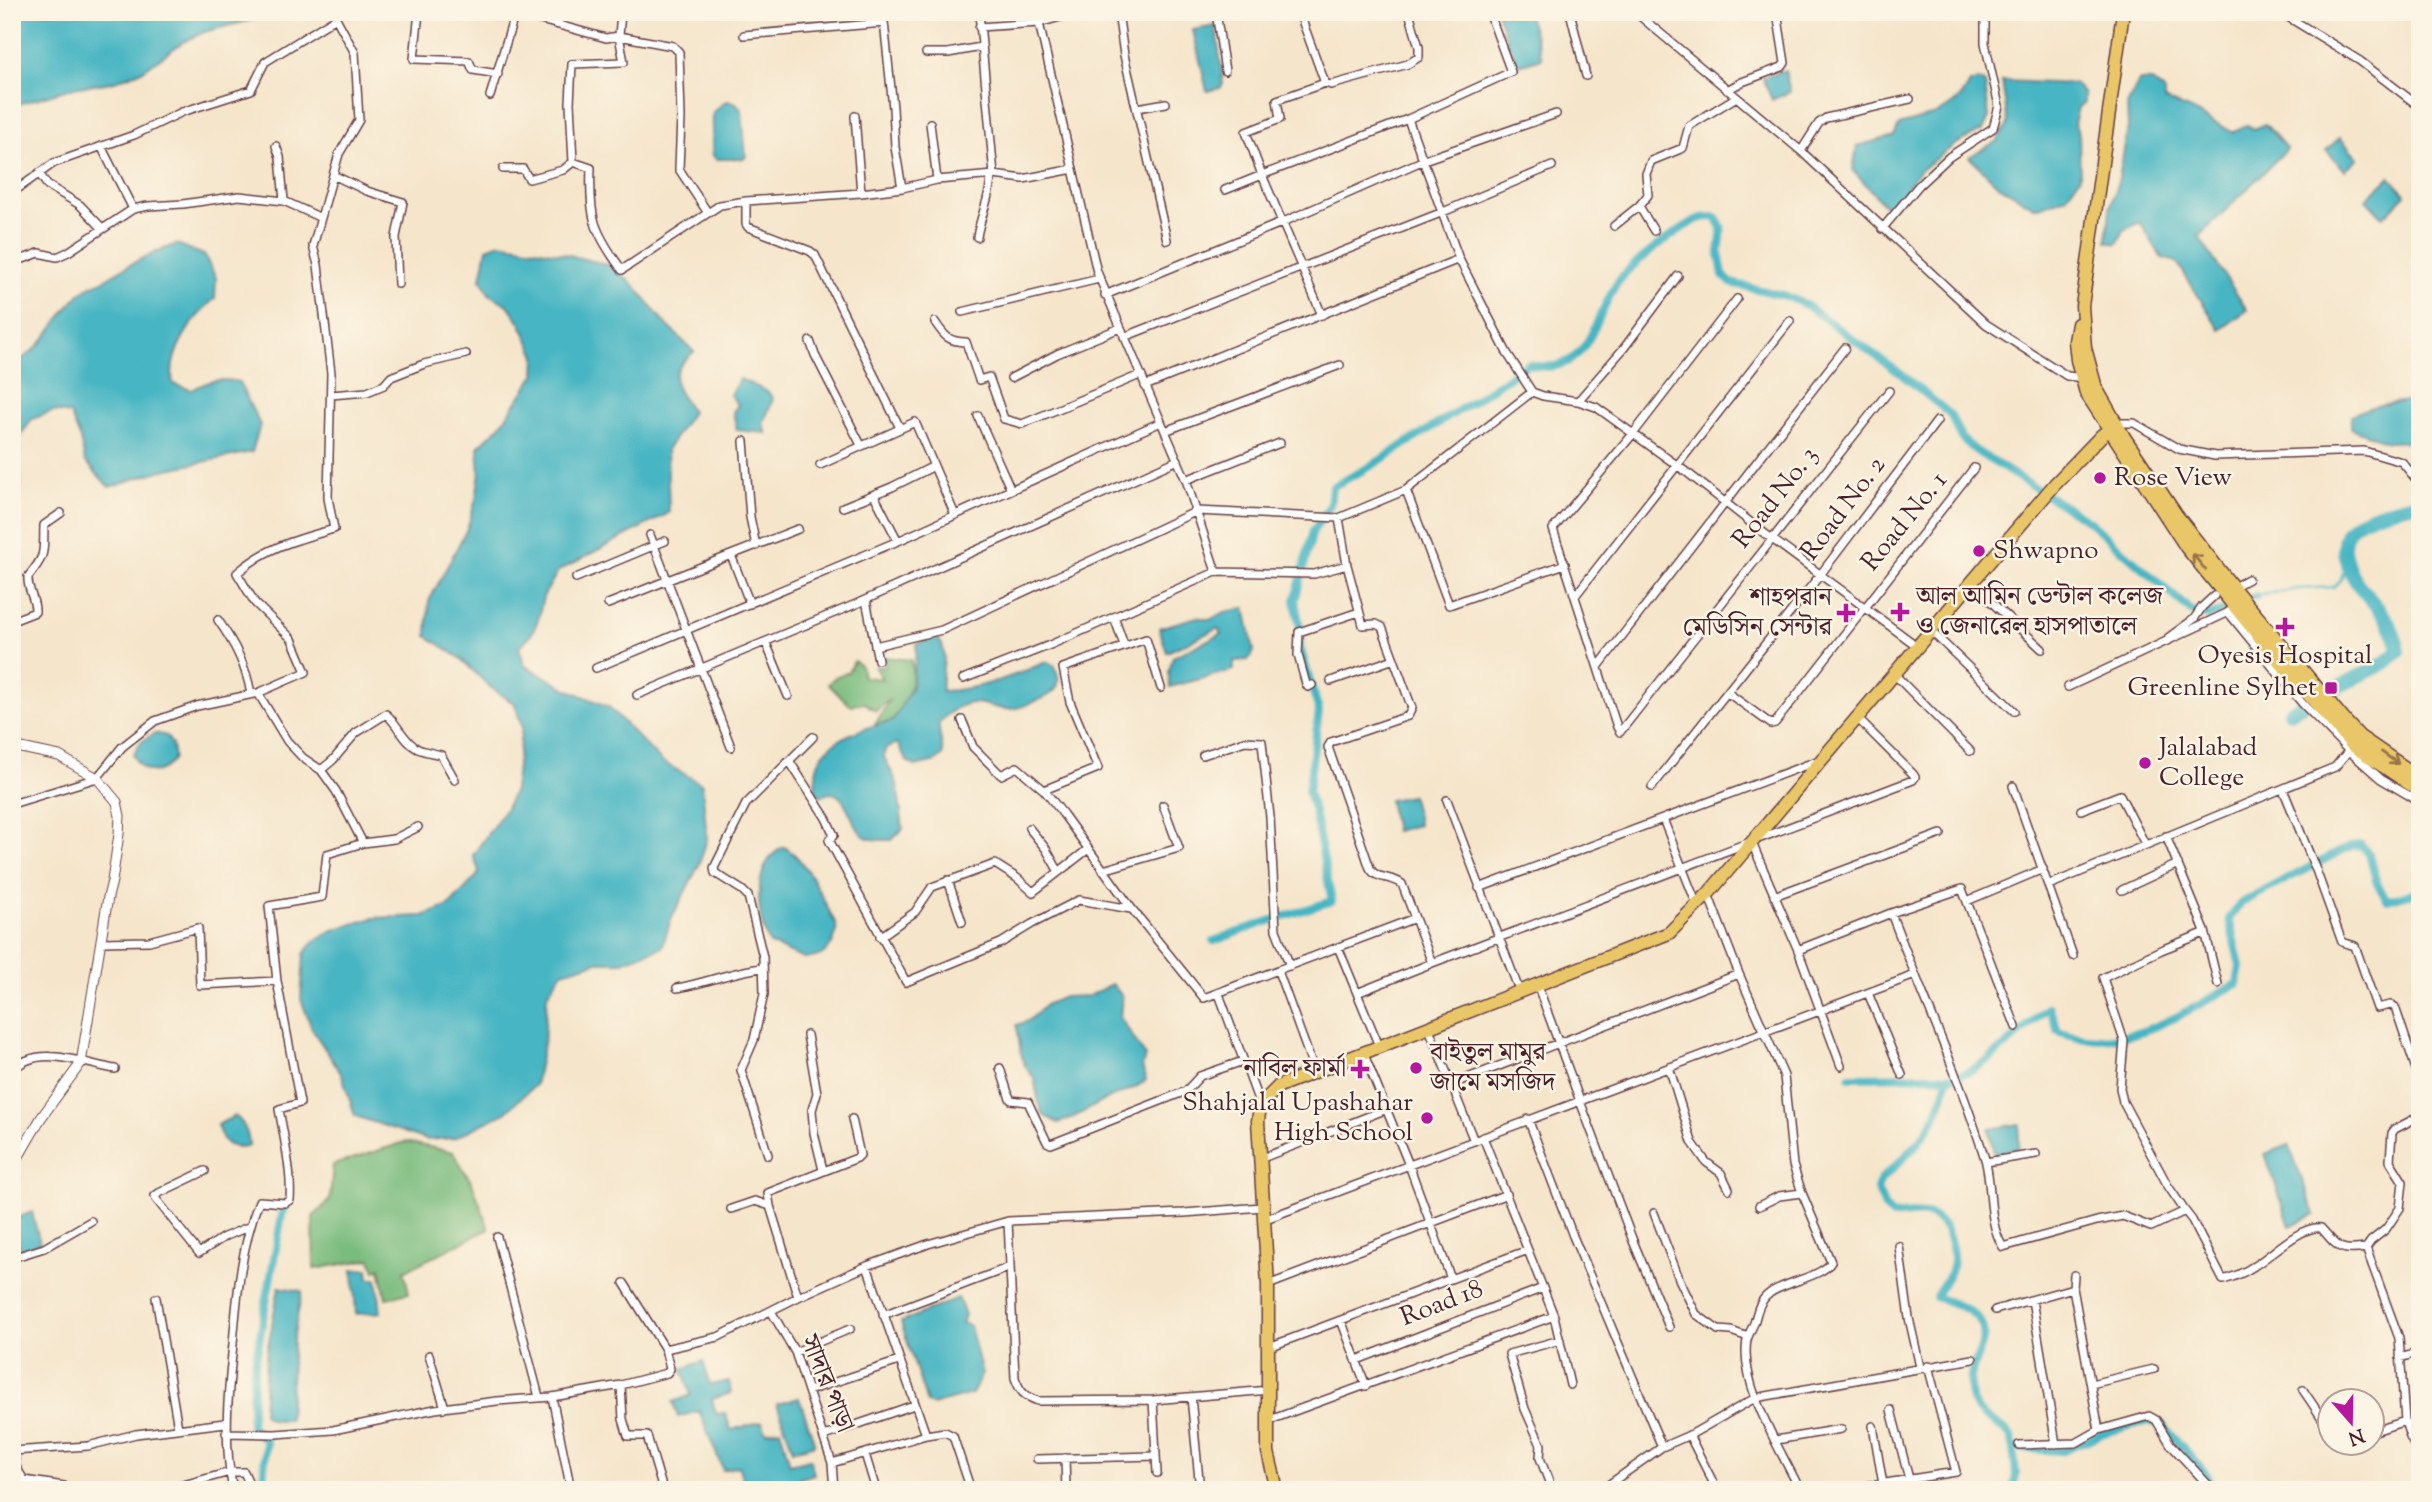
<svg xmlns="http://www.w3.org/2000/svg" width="2432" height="1502" viewBox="0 0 2432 1502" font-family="'Sorts Mill Goudy','Noto Serif Bengali',serif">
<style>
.forest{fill:#7abc7e;stroke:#626e54;stroke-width:2}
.water{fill:#47b5c3;stroke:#486a77;stroke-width:2}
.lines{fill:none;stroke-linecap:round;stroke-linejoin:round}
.stream{stroke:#47b5c3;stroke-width:2.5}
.canal{stroke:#47b5c3;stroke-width:8}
.river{stroke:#47b5c3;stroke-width:14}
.minor-casing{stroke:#643d43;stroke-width:10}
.tertiary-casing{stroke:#643d43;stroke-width:11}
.primary-casing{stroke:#643d43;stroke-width:15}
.trunk-casing{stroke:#643d43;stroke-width:15}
.minor{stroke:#fff;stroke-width:7}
.tertiary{stroke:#fff;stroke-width:9}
.primary{stroke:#e9c769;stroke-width:12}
.trunk{stroke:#e9c769;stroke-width:12}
.oneway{stroke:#9a734a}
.poi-dot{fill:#b5179e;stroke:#fcf5e5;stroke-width:2.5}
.labels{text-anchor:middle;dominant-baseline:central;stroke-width:5;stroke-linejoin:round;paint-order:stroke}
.poi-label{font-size:26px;fill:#4a1f2b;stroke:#fcf5e5;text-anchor:start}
.street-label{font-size:26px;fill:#4a1f2b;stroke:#fcf5e5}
</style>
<rect width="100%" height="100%" fill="#fcf5e5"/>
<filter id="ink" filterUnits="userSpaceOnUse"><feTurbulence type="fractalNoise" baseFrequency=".0143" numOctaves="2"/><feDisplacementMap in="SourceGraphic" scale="14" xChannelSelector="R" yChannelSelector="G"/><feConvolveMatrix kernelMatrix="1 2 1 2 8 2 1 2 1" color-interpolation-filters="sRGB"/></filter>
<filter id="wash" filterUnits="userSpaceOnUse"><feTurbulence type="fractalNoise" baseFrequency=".00686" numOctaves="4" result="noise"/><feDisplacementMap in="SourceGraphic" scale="28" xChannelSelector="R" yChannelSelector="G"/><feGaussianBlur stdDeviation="1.57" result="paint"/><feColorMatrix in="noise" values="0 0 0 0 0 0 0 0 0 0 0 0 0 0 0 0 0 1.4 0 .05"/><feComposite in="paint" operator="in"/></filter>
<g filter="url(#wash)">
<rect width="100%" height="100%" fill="#f5e5cb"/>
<path class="forest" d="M885,657L911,660C916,684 906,701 893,721L875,725L890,699L876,711L865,703L850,705L828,684L835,677L848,672L854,661L861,666L863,677L882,679L875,667L885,666Z
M405,1142L453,1152L473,1185L489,1229L404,1271L409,1293L386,1298L380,1268L375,1271L371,1259L314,1269L313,1217L330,1200L333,1165Z"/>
<path class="water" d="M12,12H260L251,20L204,32L183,42L143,70L112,82L72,88L12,106Z
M1497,12H1527L1542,58L1516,66Z
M1216,26L1223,84L1220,88L1207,91L1193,30Z
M1785,70L1790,92L1772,100L1763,78Z
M1979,80L1985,84L1989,117L1983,130L1956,144L1919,171L1894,206L1887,208L1853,171L1857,146L1894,136L1899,125C1928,116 1955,114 1970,83Z
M2002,81L2075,84L2084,94V103L2078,107L2074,124L2079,134L2080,177L2066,197L2039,207H2034L1998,185L1969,157L1997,141L2008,124Z
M2139,81H2152L2164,91V100L2187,108L2232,132L2247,125L2253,129L2265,124L2287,149L2199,237L2247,310L2220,330L2177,262L2162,258L2140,222L2124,230L2117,244L2107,241L2110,208L2119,178L2128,127L2127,105Z
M726,101L736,103L742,111L746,157L742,159H716L712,154L713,112Z
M2340,138L2358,158L2345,170L2326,150Z
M2390,177L2406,195L2383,217L2366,199Z
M500,243L569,255L612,266L635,286L663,321L694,352C665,375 674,385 692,412L667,449L669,513L558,571L543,597L538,620L531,635L519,647L525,666L569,690L609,707L661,761L702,784L707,839L699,865L672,917L662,947L623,962H597L562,972L547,995L544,1041L535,1085L503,1114L454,1138L427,1140L355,1116L342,1075L312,1029L301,999L304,954L313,942L333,930L373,918L423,916L449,906L477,876L479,871L473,855L506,808L514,790L522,727L515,704L490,687L460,658L427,636L429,601L467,529L476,499L480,472L478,447L500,426L535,375L536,356L520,322L508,305L489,294L481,279L487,248Z
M177,244L204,255L216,278L215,298C192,319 167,353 173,384L192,390C209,380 221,378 239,382L260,425L252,452L159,471L109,487L85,461L79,435L70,414L54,411L32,419L19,439L21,487L12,511V363C46,353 60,306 89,287C94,284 99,283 104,280C128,265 150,253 177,244Z
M740,379L768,392L773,399L763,424L767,433L737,430L733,412L738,405L730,395Z
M2420,399V441L2387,442L2351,428V416C2376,402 2393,404 2420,399Z
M1245,608L1254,651L1248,660L1234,661V670L1170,687L1169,671L1173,657L1221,634L1218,628L1167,652L1159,628L1197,617L1210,620L1225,612Z
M937,638C951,649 939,676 942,691C979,690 1012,677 1046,662L1054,665C1064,686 1056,694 1036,701C1028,704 1019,709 1010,709C996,710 985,702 972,703C959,704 947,714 939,723C938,734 943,744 943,755L936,761L915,766L907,761L897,743L885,749L884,757L897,783L903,829L892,840C884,840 871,841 864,836C851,827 848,794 831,793C827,793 824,795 820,796C814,789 815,784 816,775C817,740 865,727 893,721L912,687L917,644Z
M155,733L167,736L172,745L174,758C161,777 144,776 133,755L141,742Z
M1412,796C1413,807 1418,815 1418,825L1395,831L1389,800Z
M784,847C806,857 824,903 836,924C838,941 826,959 807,958C796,958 781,948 770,944C755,918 752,861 784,847Z
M1112,984L1122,996L1120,1017L1145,1056L1142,1066L1146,1080C1135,1090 1122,1092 1110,1098C1091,1106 1078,1118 1058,1123L1043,1115L1038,1099L1034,1077C1019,1065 1020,1042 1017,1025L1028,1021L1047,1004L1064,997L1089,996Z
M235,1116C244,1122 249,1135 249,1146C229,1149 223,1145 217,1125Z
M2020,1124L2018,1148L1994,1153L1989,1129Z
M2289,1145L2315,1214L2290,1226L2265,1154Z
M32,1212L40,1243L20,1250L12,1220Z
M368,1269L369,1279H377L381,1312L356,1314L353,1270Z
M279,1287L302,1291L293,1340L289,1420H272L263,1414L266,1357Z
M958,1298L965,1315L962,1323L970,1326L982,1374L972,1394L932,1405L927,1403L901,1322Z
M703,1361L710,1385L729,1381L731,1393L712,1399L716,1414L725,1413L731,1430L762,1422L766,1432L780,1429L790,1464L810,1459L814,1474L798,1479L801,1490H747L738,1466L723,1470L699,1411L678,1417L673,1402L691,1395L682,1369Z
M799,1398L815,1444L793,1450L777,1404Z"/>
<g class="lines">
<path class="stream" d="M2256,596L2297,589L2334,587L2341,579L2346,561"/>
<path class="canal" d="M2253,597L2256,596
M1214,941L1263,923L1332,901L1314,811L1308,792L1319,711L1300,648V627L1295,601L1313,531L1330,505L1332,487L1371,466L1475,400L1528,364C1592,381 1592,314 1621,278C1631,265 1683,225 1699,219C1703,217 1710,217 1715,217L1722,227L1719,253L1723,275L1731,283L1786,296L1806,305L1901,374L1950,414L1961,438L1976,451L2090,522L2191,611L2209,616L2226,610
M1850,1077L1940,1076C1972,1086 2025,1026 2049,1007L2058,1031C2122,1057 2182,1013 2237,984L2240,966L2229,919L2241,903L2351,846L2361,845L2369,854L2377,884L2387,900L2414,893L2420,889
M1948,1078C1937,1128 1917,1147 1881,1179L1877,1189L1885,1207L1893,1216C1903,1215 1921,1211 1931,1215C1949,1223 1958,1257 1950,1273C1945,1281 1940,1288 1936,1297C1956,1305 1988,1312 1983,1339C1982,1348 1977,1357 1974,1365C1971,1375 1968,1386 1971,1397C1977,1418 1999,1422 2012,1438L2016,1475L2013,1490
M2014,1448L2060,1451L2104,1433L2148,1421L2162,1424L2208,1476L2212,1490
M256,1484L263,1483L266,1440L251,1426L254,1369L282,1215L285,1208"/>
<path class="river" d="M2330,691L2385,663L2399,651C2393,621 2379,610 2361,588C2348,572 2334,541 2354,525C2371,512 2399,508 2420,503
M2290,712L2301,706"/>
</g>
</g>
<g filter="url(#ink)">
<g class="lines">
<g class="minor-casing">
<path id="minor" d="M419,12L414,59L469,61L473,70L498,74
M621,12L619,36L624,62L572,64L570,103L573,162L591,168C589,217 593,230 622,270L720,205L746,201L861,193L902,188L937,180L994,175
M883,12L893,108L895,147L902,188
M979,12L994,175L1023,179L1073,169
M1078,12L1039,23L1097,272L1186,480L1216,572L1314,574L1347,565L1363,625L1376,624L1382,627L1412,708L1408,716L1331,742L1328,747L1370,868C1376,880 1392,876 1402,884L1432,963L1357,993L1379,1046
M1118,12L1124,55L1167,240
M1216,12L1225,71
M1299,12L1325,83L1331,85L1408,64L1419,57V47L1409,12
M1570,12L1586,76
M1635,12L1801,151L1986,324L2067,376L2084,378
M2280,12L2360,61L2420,107
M979,27L1039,23
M744,35L884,23
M926,53H948L981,47
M1727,90L1742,82L1782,67L1785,63L1777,12
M490,96L515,13L606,38L619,36L673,46L679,52L681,117L679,169L708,213
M1137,108L1166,103
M855,116L861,193
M1408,119L1459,259L1507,353L1532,392L1543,396L1578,401L1596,407L1689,474L1764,533L1917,646
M930,123L937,180
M101,146L133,209
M276,146L280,157L284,201
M1801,151L1819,123L1826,118L1910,99
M503,169H523L529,179L563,170L573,162
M39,173L47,185L80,205L103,229
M333,175L367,191L403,202L396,237L398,284
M1225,190L1262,175L1246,132L1280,119L1277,100L1325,83
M12,193L54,163L134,135L182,112L251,90L265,62L336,18L334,12
M746,201V224L748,227L810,251L815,255L900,428
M1639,206L1654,231
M1614,226L1639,206L1648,195L1646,174L1651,161L1683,148L1689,126L1735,98
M1882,229L1919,185L1949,157L1993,128L1999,106L1985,43V12
M977,237C980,216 991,197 991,175
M23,259L39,253L57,257L68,252L133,209L148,206L183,204L239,196L284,201L321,218
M1105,295L1281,223L1424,160L1556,114
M1737,299L1633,434L1553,529L1617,727L1620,732L1889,391
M962,312L1099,279
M1322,315L1262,175L1408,119L1511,72L1489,12
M935,322C944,336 949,342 966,342L979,380L989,377L1004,419L1022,424L1140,375
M1124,337L1443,212L1552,166
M810,341L815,355L861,445
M1011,378L1057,354L1120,328
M1145,386L1459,259
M331,395L367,392L384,385L391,377L424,364L466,354
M1578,401L1624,348L1678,276
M978,416L1011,490
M2117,425L2122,423H2134L2179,449L2215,456L2364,451L2402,462L2420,484
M1165,431L1340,365
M744,441L750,517L756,546
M820,465L915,422L955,515
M1186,480L1280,443
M1406,490L1449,605L1565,564
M874,495L898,541
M843,507L892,487L934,466
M1339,518L1347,565
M650,535C677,606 704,676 731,747
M731,555L798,529
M576,578L665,541
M1972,584L2042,649
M2239,584L2248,579
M1575,596L1790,321
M866,600L878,660
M608,604L731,555L750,604
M2228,612L2302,703L2349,751L2381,779L2420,802
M1114,617L1124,645
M218,620C234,643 246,665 251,694
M12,621L35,612C36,600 27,590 28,577C47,554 43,553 44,525L61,513
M1931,631L2014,711
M2169,637L2194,619L2202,607L2214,596
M766,643L788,696
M875,646L942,630L1197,511L1339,518L1406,490L1532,392
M1598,667L1845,348
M596,668L898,541L1161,422
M1894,674L1970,751
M963,679L1050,645L1216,572
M1331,681L1394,659
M1312,685L1308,687L1306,684L1298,655L1299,632L1359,612
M2068,687L2229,612
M258,693L287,741L303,758L321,770L336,791L363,843
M1728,693L1771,724L1775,723L1974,468
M637,695L856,604L1178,460
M962,720L973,747L1001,775L1017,767L1044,790L1063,814L1132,909L1204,998L1415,918
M1203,755L1245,741L1262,742L1270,817L1276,930L1290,966
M790,762L826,818L834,835L829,840L906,982L1001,943L1032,924L1079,900L1131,909
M321,770L333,760L356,733L386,714C398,724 404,742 418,749C425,752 434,753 441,755L455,780
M2013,786L2073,956
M1652,787L1820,575L1937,421
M2283,789L2316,870L2342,942L2355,946L2377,1008L2390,1005L2395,1007L2420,1081
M1044,790L1098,768L1070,702L1063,668L1146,639L1161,688
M1447,800L1519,990
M12,804L97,778L122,747L155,721L197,706L258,693L306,672L292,639L255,603L237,573C268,546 296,540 334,529L328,498L331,373L318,265L313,246L339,154L359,120L355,53L336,18
M2081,810L2120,795L2145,844
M1663,819L1697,905
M1029,828L1046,849L1059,872
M2166,836L2205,931L2218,984
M1752,843L1798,950L1841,1066
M1103,870L1179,848L1163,805
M948,880L962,922
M2049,885L2335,767L2355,743
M1479,888L1817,761
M2122,890L2178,864
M1708,894L1739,974L1784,1076L1793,1165L1802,1193L1831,1262C1824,1276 1785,1282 1770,1293C1760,1300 1758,1309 1755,1320C1753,1327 1749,1333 1747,1340C1739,1385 1781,1450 1800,1490
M1774,896L1941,834
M1967,901L2043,869
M1891,913C1922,995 1959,1075 1985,1159C1993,1187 1987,1221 2003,1247L2097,1221L2123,1216L2151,1227L2185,1211L2192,1220L2223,1280C2234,1277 2245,1272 2254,1266C2271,1256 2301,1225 2321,1228C2338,1247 2338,1252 2366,1248
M880,937L915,912L932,887L995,864L1017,878L1033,892L1087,850
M102,942L149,941L198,928L200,985L277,981L269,906L322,897L327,854L363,843L394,839L418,827
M1338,947L1357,993
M1798,950L1891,913L1962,889L2016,1027
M1432,963L1913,780L1915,777L1913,774L1856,717
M1278,971L1315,1072
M677,988C706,983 733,971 763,968
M1868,993L1902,1075
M1219,994L1260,1105
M1428,1026L1474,1141
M807,1035L817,1093L812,1110L814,1133L823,1170
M1363,1052L1409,1165L1451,1279
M1669,1067L1692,1142L1706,1162L1721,1173L1729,1189
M1000,1068L1009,1096L1011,1100L1028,1102L1047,1142L1051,1144L1186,1091L1200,1076L1243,1061
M12,1072C35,1042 84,1064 115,1069
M1452,1084L1739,974
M2420,1116L2395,1129L2392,1133L2390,1161L2403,1182L2400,1208L2386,1229L2371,1241L2366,1248L2399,1338L2405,1421L2410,1437L2420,1456
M1528,1119L1573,1236L1662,1447
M1483,1137L1554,1316L1570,1385
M768,1155L741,1070L754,1040L764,994L763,957L748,896L742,890L715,873L714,868L746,804L813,737
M1260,1159L1387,1109
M1986,1162L2036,1154
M205,1171L159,1193L155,1196L156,1199L199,1253L224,1237L248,1227
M1759,1206L1779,1196L1802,1193
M731,1209L755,1201L770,1206
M2185,1211L2168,1186L2123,1102L2120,1088L2124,1041L2103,978L2161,950L2204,933
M1654,1213L1680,1281L1696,1314L1718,1330L1731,1331L1748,1337
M1263,1220L1580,1101L1537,984
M1008,1221L1015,1378C1020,1392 1024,1396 1038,1401L1153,1400L1269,1390
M497,1237L539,1397
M1899,1246L1909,1318L1920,1367
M12,1258L44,1248L91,1221
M867,1266L926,1435L945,1432L953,1436L971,1490
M624,1283L665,1349
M1268,1285L1507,1194
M798,1297L770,1206L768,1193L857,1158L860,1155L852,1119
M156,1298L178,1428
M2032,1300L2056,1444
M1995,1310L2073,1288
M771,1311L795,1352L832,1463L926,1435
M883,1315L1010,1267
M1341,1320L1366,1386
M1669,1327L1633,1241L1580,1101L1915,975
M1269,1347L1528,1250
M795,1352L850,1329
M429,1355L445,1408
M2400,1358L2420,1352
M1357,1360L1543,1288
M2091,1384L2154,1369
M621,1385L623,1419L628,1436H647L663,1490
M2303,1390L2330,1430
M808,1391L899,1361
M1191,1397L1200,1490
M1153,1400L1157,1473
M1891,1410L1909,1479
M1270,1420L1554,1316
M1873,1426L1884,1490
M2099,1430L2149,1416L2156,1420L2171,1445L2213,1490
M2372,1432L2405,1421
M226,1433L275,1434L333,1430L435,1409L497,1401L552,1397
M1689,1435L1717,1490
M824,1436L914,1405
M1776,1440L1841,1429
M2019,1445L2076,1443L2099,1430L2073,1288L2074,1275
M12,1451L88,1446L136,1434L225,1423
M14,1452L16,1467L24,1480L64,1486L65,1490
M865,1454L876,1490
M1065,1458L1066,1490
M1037,1459L1156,1456
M832,1463L834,1490
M165,1490L230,1472H244L252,1490
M233,1490C223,1441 228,1393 233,1344C237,1296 241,1246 259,1201L285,1203L290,1200C292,1172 284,1138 279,1109L300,1103L277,981
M571,1490L552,1397L621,1385L667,1373L670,1369L665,1349L718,1337L798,1297L867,1266L928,1244L1008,1221L1184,1213L1262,1207
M1552,1490L1540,1458L1541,1445L1525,1409L1509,1354L1560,1340
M1601,1490L1662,1447L1692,1434L1755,1398L1973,1359
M1704,1490L1714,1484
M1841,1490L1956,1472L1928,1366"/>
</g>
<g class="tertiary-casing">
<path id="tertiary" d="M12,746L59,756L97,778L117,802L120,816L119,834L112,881L108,897L81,1063L41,1118L12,1168"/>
</g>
<g class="primary-casing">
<path id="primary" d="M1277,1490L1268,1452V1285L1258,1121L1260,1105L1279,1086L1669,933L1708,894L2055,484L2102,435L2117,425"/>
</g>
<g class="trunk-casing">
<path id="trunk" d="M2123,12L2082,306L2085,348L2096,388L2124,437L2177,516L2235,590L2346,722L2360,737L2420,778
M2078,324L2075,341L2077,360L2086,393L2186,547L2274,655L2353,746L2420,791"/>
</g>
<use href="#minor" class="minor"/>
<use href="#tertiary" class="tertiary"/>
<use href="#primary" class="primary"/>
<use href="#trunk" class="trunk"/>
</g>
<defs><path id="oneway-shaft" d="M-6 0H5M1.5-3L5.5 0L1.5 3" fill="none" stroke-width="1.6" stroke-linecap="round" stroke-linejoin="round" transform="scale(1.75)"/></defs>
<g class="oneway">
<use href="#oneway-shaft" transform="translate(2199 562) rotate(-129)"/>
<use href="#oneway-shaft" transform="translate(2390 758) rotate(35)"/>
</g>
</g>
<g class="poi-dot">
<circle cx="2100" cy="478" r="7"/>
<circle cx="1979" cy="551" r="7"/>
<path d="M1896.5 601.5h7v7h7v7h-7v7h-7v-7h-7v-7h7z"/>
<path d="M1842.5 602.5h7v7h7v7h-7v7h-7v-7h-7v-7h7z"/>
<path d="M2281.5 616.5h7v7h7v7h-7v7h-7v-7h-7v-7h7z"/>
<rect x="2324" y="681" width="14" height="14" rx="3.5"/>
<circle cx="2145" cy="763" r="7"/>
<circle cx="1416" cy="1068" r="7"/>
<path d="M1356.5 1058.5h7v7h7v7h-7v7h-7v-7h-7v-7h7z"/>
<circle cx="1427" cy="1118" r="7"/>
</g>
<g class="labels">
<g class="poi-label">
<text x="2114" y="478">Rose View</text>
<text x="1993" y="551">Shwapno</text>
<text x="1916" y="597">আল আমিন ডেন্টাল কলেজ<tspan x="1916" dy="30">ও জেনারেল হাসপাতালে</tspan></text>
<text x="1832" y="598" text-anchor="end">শাহপরান<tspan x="1832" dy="30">মেডিসিন সেন্টার</tspan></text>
<text x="2285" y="656" text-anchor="middle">Oyesis Hospital</text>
<text x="2317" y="688" text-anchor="end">Greenline Sylhet</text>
<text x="2159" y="748">Jalalabad<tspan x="2159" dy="30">College</tspan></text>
<text x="1430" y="1053">বাইতুল মামুর<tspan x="1430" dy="30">জামে মসজিদ</tspan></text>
<text x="1346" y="1069" text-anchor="end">নাবিল ফার্মা</text>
<text x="1413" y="1103" text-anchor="end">Shahjalal Upashahar<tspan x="1413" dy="30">High School</tspan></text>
</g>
<g class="street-label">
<text transform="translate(1776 498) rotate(-52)">Road No. 3</text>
<text transform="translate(1844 509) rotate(-53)">Road No. 2</text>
<text transform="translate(1905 522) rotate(-51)">Road No. 1</text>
<text transform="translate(1442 1304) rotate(-21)">Road 18</text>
<text transform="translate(826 1384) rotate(68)">সাদার পাড়া</text>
</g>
</g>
<rect width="2432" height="1502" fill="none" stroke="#fcf5e5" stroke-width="42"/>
<g transform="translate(2351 1422) rotate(160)"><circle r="33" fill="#fcf5e5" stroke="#b59f9b" stroke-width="2"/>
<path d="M0-5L12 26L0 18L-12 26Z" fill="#b5179e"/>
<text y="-10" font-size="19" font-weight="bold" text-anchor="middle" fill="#4a1f2b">N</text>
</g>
</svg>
